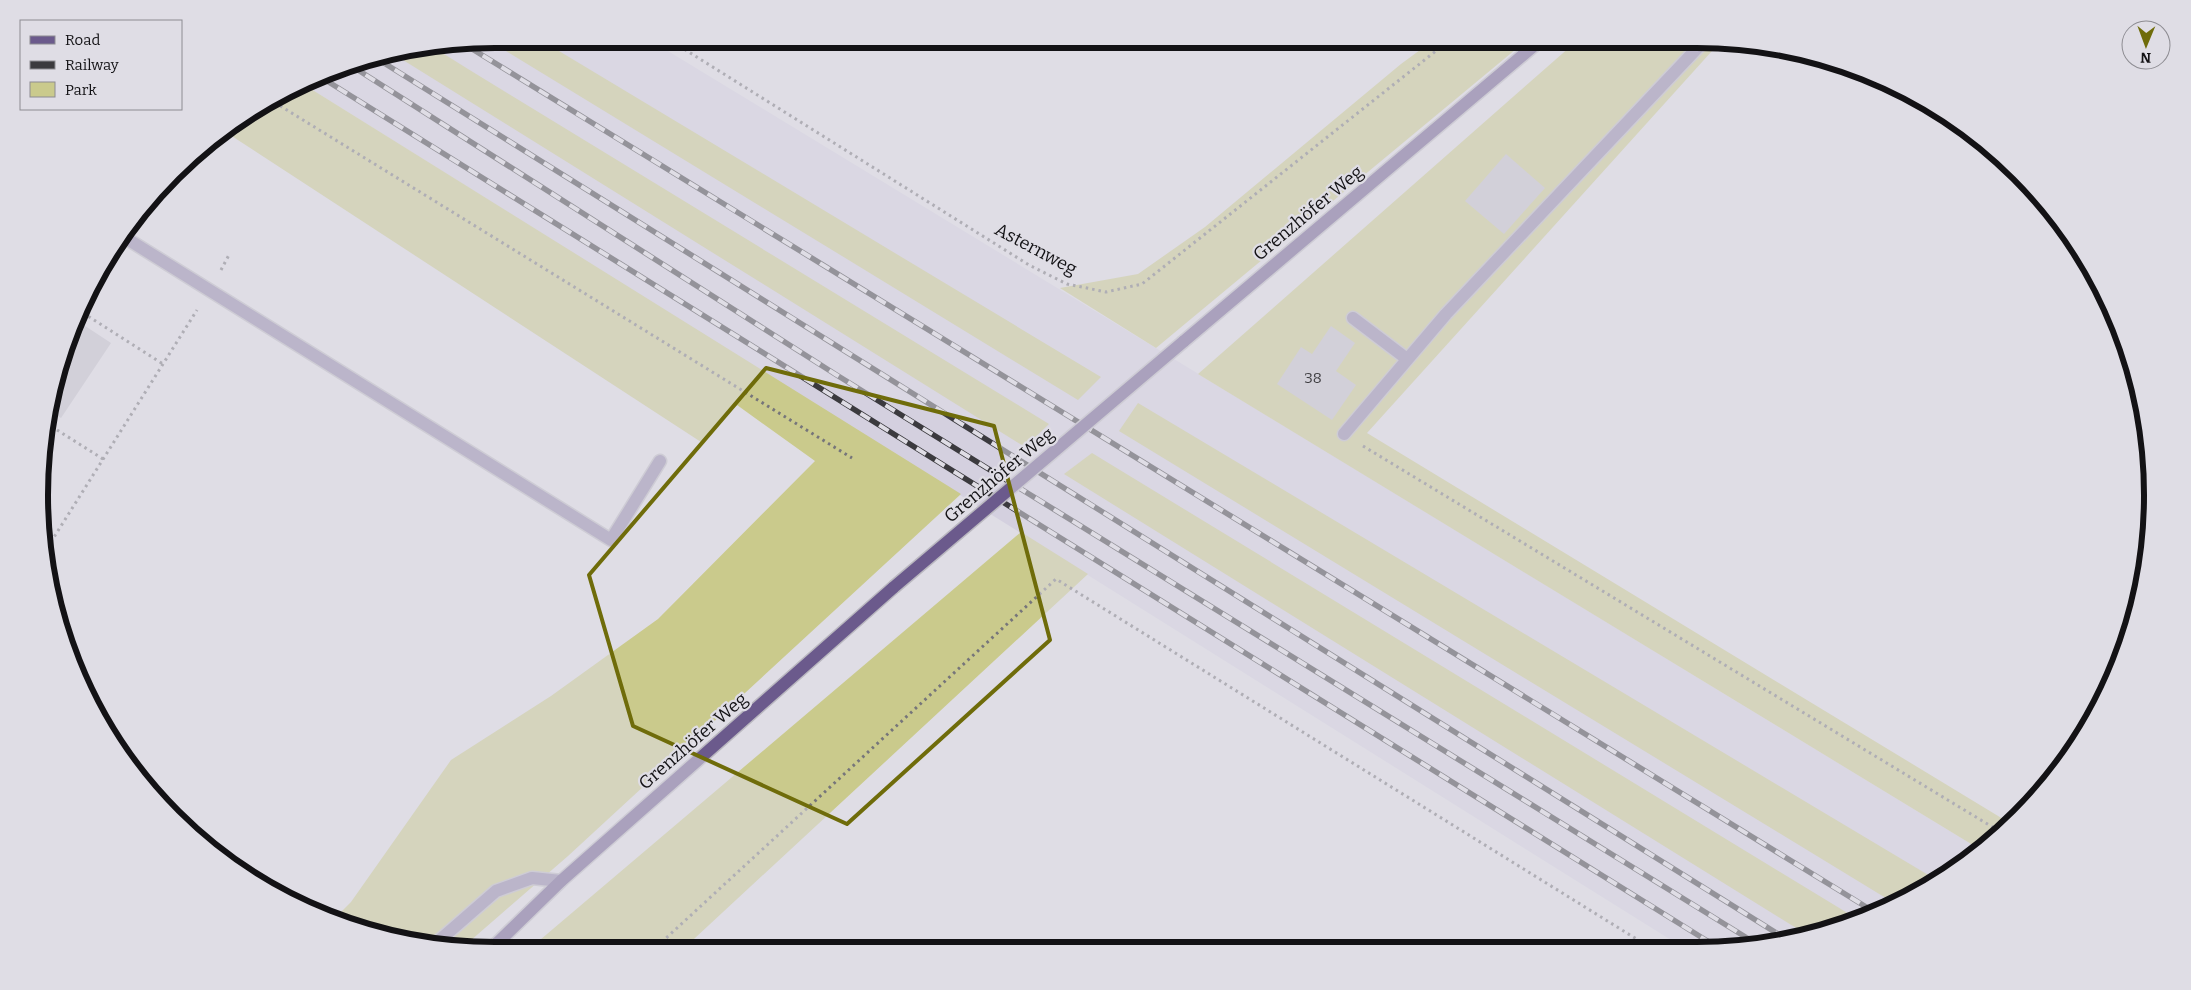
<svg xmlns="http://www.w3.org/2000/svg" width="2191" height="990" viewBox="0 0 2191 990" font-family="Bitter,serif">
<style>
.built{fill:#d4d0df}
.green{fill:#caca8c}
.building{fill:#c3c1c9}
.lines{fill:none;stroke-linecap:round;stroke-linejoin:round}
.service-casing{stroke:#bab8c0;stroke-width:15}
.secondary-casing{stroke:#bab8c0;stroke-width:15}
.path{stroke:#76757a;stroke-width:3;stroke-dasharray:2.5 4;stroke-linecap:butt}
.service{stroke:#9085a8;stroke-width:12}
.secondary{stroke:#6b5a8c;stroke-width:12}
.rail-casing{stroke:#3b3a3e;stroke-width:5.5}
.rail{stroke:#dfdde5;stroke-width:4;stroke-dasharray:11;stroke-linecap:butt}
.secondary-bridge-casing{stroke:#bab8c0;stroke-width:15;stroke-linecap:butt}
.secondary-bridge{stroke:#6b5a8c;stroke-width:12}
.marked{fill:none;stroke:#6f6c0a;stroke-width:4;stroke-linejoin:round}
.labels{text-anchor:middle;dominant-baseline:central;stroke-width:4.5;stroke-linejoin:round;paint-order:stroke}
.number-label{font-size:15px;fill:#3f3e42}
.street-label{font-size:18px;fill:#131215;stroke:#dfdde5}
.rim{fill:none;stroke:#131215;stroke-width:6}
</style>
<rect width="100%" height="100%" fill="#dfdde5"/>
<path class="built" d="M495,39H648L1981,850L1974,857L1871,916L1756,947L1684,948L303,84L348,63Z"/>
<path class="green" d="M495,39H539L1101,377L1078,400L488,40Z
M1435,39H1528L1156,348L1060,288L1138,274L1205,227L1401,64Z
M1579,39H1696L1721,41L1367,433L2008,822L1981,850L1198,374Z
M436,49L468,69L1049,424L1025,447L395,55Z
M303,84L961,494L568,856L462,948L406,942L333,920L351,902L451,760L551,696L658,619L815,461L737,405L701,442L224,131L267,100Z
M1138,403L1935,879L1894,903L1119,431Z
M1092,453L1859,920L1806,934L1064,474Z
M1021,532L1088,574L681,951H527Z"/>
<path class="building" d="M1506,154L1545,188L1504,234L1465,201Z
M79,322L111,343L61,418L47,409V406Z
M1331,326L1355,343L1336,371L1356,385L1332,420L1277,384L1301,347L1312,354Z
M45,428L53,433L43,449Z"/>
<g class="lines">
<g class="service-casing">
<path id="service" d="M124,237L611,540L660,461
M1353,318L1407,359
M1344,434L1446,314L1705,40
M434,945L496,891L532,878L561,881"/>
</g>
<g class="secondary-casing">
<path id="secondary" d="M1183,342L1542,39
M489,951L561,881L894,587"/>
</g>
<path class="path" d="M668,39L1029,265L1067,284L1106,292L1142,284L1451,39
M269,99L852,458
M221,270L230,253
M83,313L163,364
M46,423L103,459
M1363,446L1999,831
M44,553L197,310
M652,951L1056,579L1651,948"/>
<use href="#service" class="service"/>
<use href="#secondary" class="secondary"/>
<g class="rail-casing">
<path id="rail" d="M464,44L1876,913
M376,58L1786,939
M347,63L835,374L1760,946
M319,76L1717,947"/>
</g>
<use href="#rail" class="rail"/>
<g class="secondary-bridge-casing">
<path id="secondary-bridge" d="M894,587L1183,342"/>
</g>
<use href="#secondary-bridge" class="secondary-bridge"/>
</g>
<path d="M0 0H2191V990H0ZM766,368L994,426L1050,640L847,824L633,726L589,575Z" fill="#dfdde5" fill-opacity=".55" fill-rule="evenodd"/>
<path class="marked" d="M766,368L994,426L1050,640L847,824L633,726L589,575Z"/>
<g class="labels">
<g class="number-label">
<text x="1313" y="378">38</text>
</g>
<g class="street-label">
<text transform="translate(1308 213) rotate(-40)">Grenzhöfer Weg</text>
<text transform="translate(1036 249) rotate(28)">Asternweg</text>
<text transform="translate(999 475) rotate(-40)">Grenzhöfer Weg</text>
<text transform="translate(693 741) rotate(-41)">Grenzhöfer Weg</text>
</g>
</g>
<path d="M0 0H2191V990H0ZM495 48H1697A447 447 0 0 1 2144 495V495A447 447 0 0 1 1697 942H495A447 447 0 0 1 48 495V495A447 447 0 0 1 495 48Z" fill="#dfdde5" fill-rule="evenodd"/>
<path class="rim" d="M495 48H1697A447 447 0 0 1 2144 495V495A447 447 0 0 1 1697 942H495A447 447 0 0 1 48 495V495A447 447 0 0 1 495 48Z"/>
<rect x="20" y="20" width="162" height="90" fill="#dfdde5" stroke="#8d8c92"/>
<rect x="30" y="36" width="25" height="8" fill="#6b5a8c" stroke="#8d8c92"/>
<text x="65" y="45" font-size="15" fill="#131215">Road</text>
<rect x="30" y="61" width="25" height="8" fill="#3b3a3e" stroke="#8d8c92"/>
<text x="65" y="70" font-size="15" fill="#131215">Railway</text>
<rect x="30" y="82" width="25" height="15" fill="#caca8c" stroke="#8d8c92"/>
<text x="65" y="95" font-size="15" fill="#131215">Park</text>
<g transform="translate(2146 45) rotate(181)"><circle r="24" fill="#dfdde5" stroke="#8d8c92"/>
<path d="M0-4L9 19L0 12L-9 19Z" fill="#6f6c0a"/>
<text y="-8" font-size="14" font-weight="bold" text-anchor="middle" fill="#131215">N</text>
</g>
</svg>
